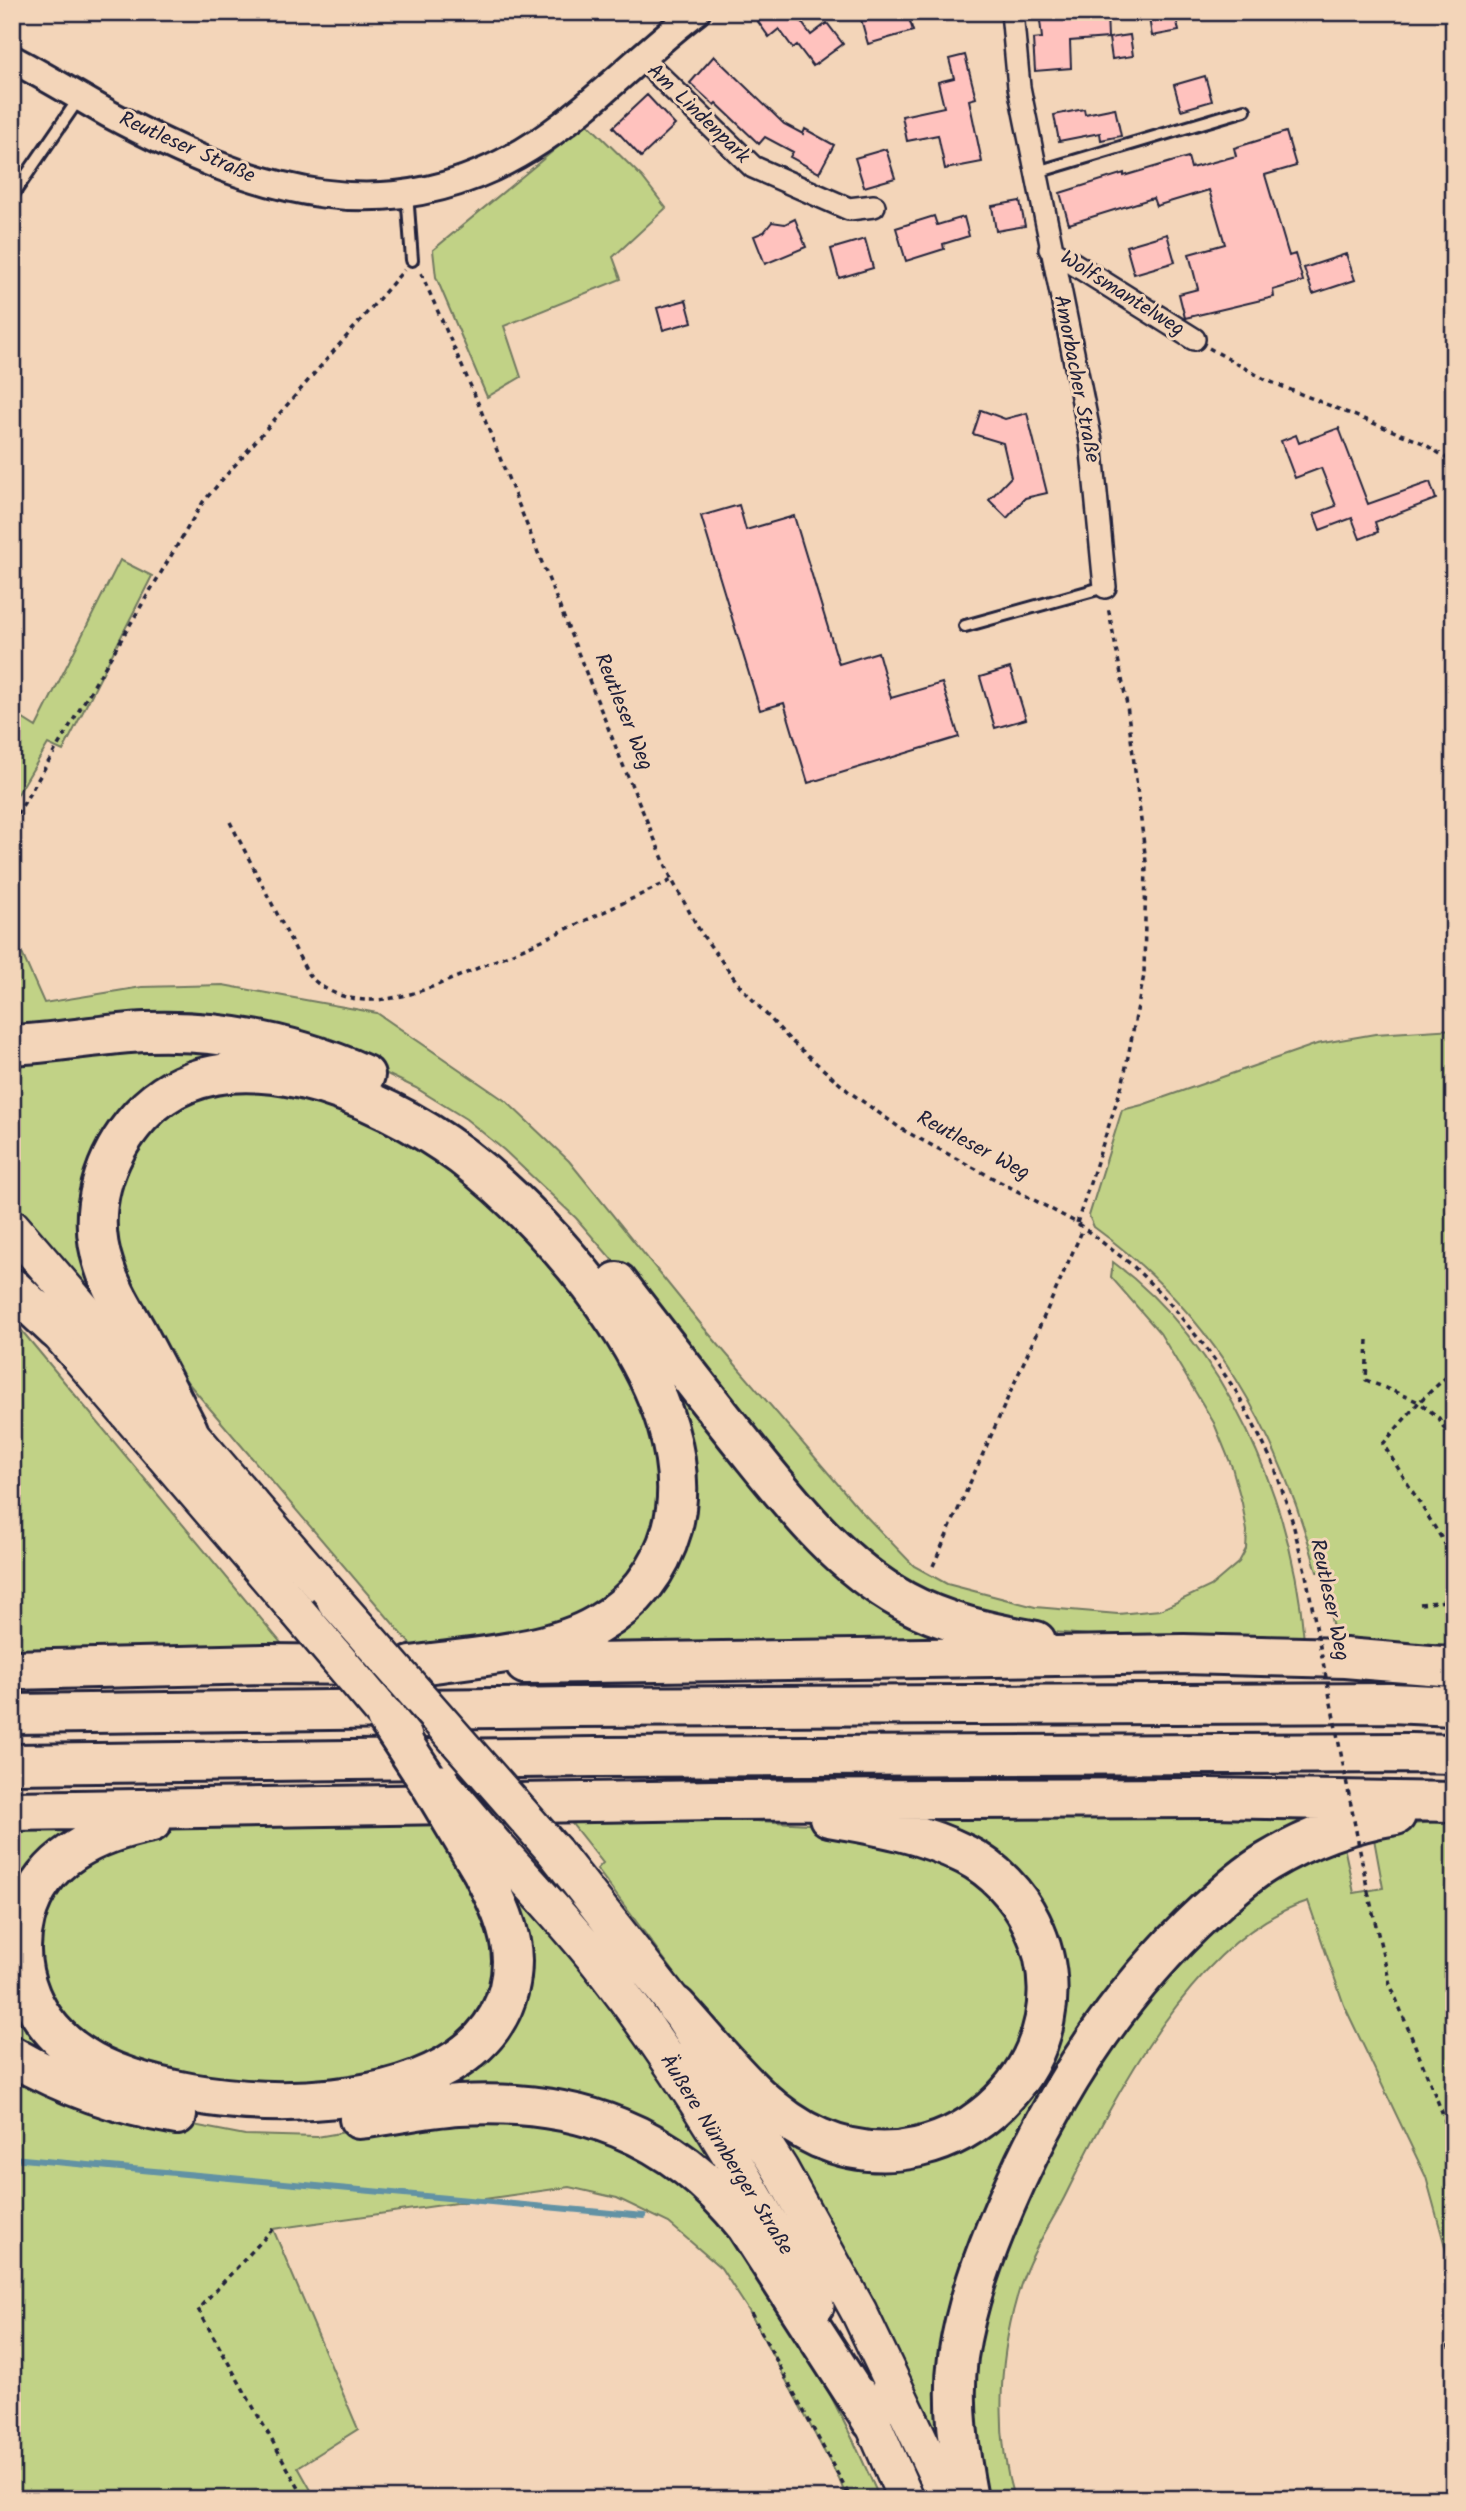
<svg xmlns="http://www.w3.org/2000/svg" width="1466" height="2511" viewBox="0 0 1466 2511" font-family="Kalam,sans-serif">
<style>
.green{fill:#c1d286;stroke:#727a60;stroke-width:2}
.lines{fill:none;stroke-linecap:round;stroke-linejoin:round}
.stream{stroke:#6292a4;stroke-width:6}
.building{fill:#ffc2be;stroke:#22223b;stroke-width:2}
.service-casing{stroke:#22223b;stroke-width:16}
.minor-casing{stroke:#22223b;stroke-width:26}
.tertiary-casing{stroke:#22223b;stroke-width:32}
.trunk-casing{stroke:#22223b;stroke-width:40}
.motorway-casing{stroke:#22223b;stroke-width:44}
.path{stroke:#22223b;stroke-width:3.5;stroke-dasharray:5 5;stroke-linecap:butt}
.service{stroke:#f3d5b9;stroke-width:10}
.minor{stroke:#f3d5b9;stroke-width:21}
.tertiary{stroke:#f3d5b9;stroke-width:26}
.trunk{stroke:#f3d5b9;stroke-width:35}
.motorway{stroke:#f3d5b9;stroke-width:38}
.trunk-bridge-casing{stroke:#22223b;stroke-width:40;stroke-linecap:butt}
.motorway-bridge-casing{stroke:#22223b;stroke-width:44;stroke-linecap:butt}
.path-bridge{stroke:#22223b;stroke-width:3.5;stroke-dasharray:5 5;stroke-linecap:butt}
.trunk-bridge{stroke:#f3d5b9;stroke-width:35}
.motorway-bridge{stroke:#f3d5b9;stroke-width:38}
.labels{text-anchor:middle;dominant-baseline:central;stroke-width:6;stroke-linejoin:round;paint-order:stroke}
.street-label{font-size:21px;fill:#22223b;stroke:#f3d5b9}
</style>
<rect width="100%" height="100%" fill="#f3d5b9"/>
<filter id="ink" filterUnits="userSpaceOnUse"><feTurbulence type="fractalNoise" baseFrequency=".0143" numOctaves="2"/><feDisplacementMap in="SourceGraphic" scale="14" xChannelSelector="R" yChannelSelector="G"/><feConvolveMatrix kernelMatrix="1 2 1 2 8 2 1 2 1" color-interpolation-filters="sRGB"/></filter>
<g filter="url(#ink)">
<path class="green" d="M587,123L642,177L666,208L613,257L621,279L504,326L521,377L487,397L436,277L433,250Z
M120,560L152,576L63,751L48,744L12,804V712L36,727Z
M12,931L44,1003L142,987L223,985L377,1013L507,1102L569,1161L704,1328L860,1510L914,1566L947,1584L1035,1607L1118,1614L1160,1610L1211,1586L1239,1562L1246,1549L1247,1531L1242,1503L1232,1467L1214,1423L1160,1333L1111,1277L1113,1262C1227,1347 1293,1501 1304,1640L1133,1639L1030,1630L938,1605L844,1545L640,1292L576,1218L504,1150L466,1119L416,1088L360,1061L12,1034Z
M1454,1029V1644H1336L1322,1572H1317C1278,1430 1215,1315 1094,1227L1089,1216L1122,1110L1142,1105L1317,1044L1375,1034Z
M151,1039H200L240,1044L284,1053L330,1068L419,1109L483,1154L553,1217L784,1507C830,1557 876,1602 941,1626C960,1632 979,1637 998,1642L1000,1649L577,1656C584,1637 596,1635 612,1624C644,1602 676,1571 683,1531C687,1507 689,1481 685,1456C681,1427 666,1401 653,1375C643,1355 634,1333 622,1313C614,1299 602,1286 592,1273C581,1258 571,1241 558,1228C473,1138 298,1013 173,1083C148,1097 128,1113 113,1138C70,1209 97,1278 134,1345L12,1203V1052Z
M252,1079L413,1134L580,1286L660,1425L657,1552L589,1620L452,1647L412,1646L172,1364L149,1334L109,1237L114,1177L159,1111Z
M12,1319L282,1644L12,1652Z
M1337,1811L1223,1882L1001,2189L955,2473L762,2109L851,2155L1022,2091L1038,1917L874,1817Z
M164,1814L29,1886L54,2045L301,2108L504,2021L480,1849L626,2018L772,2250L614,2113L330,2114L12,2047V1816Z
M569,1820H740L825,1825L964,1863L1035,1953L1020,2066L919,2139L813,2126L729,2046L597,1869L603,1863Z
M1454,1820V2279L1426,2177L1344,2005L1308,1901C1195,1936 1113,2099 1064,2198C1050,2225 1030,2255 1021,2284C999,2351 994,2430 1014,2499H977L965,2359L1053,2124L1205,1922L1342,1837L1354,1893L1383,1888L1372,1828Z
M435,1822L482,1885L501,1991L421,2072L229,2088L83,2047L31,1973L49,1889L135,1834L176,1829Z
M12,2065L121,2111L245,2135L317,2137L426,2118L529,2113L666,2162L777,2289L854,2442L880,2499H847L839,2479L749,2311L721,2268L669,2223L617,2198L569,2187L273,2229L358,2429L298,2467L316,2499H12Z"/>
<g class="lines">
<path class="stream" d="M12,2158L644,2216"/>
</g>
<path class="building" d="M751,12H802L797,16L811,35L827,23L843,44L813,66L797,45L793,48L779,29L769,37Z
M859,12H907L913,31L868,44Z
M1039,12H1107L1108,38L1070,41L1071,68L1035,71L1033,39L1042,38Z
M1148,12H1175L1179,31L1152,36Z
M1130,35L1133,56L1112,59L1109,38Z
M965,55L976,98L969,100L982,162L945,169L938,135L907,141L902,116L944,107L938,82L954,78L949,59Z
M714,56L784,124L803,134L805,129L834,145L819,173L790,157L793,152L765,137L759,144L716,103L714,105L690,83Z
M1205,76L1212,101L1181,110L1174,85Z
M647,95L675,125L641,157L613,127Z
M1115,108L1121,136L1101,140L1100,133L1059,141L1054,115L1084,109L1085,114Z
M1286,132L1296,166L1265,175L1289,256L1295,254L1303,281L1273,290L1274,297L1185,318L1179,294L1198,289L1189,254L1225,244L1209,190L1156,206L1153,198L1069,224L1060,193L1124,173V176L1188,157L1191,168L1236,156L1234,148Z
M886,149L895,178L864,187L855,158Z
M1020,201L1025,226L996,231L992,206Z
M934,216L937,225L964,217L969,236L943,244L944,249L906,261L896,228Z
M795,219L806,247L765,264L754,236L764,232L772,222L785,224Z
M1167,234L1175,262L1134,274L1126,246Z
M865,239L873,268L839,278L831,249Z
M1346,254L1355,280L1313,294L1304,268Z
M686,300L692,322L663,330L657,308Z
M981,410L1005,419L1027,413L1047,493L1025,498L1007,518L989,500L1011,477L1003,443L973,434Z
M1339,428L1368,504L1430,482L1436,499L1375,522L1378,532L1360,539L1352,518L1320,530L1314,514L1336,506L1321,468L1295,478L1281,441L1296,435L1299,443Z
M739,505L746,530L794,516L839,664L878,652L891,698L942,683L959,737L808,783L784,703L760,710L701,516Z
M1010,668L1026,719L995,728L980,677Z"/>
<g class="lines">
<g class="service-casing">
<path id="service" d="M1037,172L1245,110
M407,193L412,260
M12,196L80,97
M965,626L1105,587"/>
</g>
<g class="minor-casing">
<path id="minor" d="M1012,12L1019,87L1091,441L1105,587
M641,58L753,167L849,209L874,206
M1050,249L1194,339"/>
</g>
<g class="tertiary-casing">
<path id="tertiary" d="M12,59C45,76 77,96 109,114C253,191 391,240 540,141C596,103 642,53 696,12"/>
</g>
<g class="trunk-casing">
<path id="trunk" d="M12,1227L335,1601
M38,1309L298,1612
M495,1845C530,1884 567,1923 600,1965C683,2071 752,2188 816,2306
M555,1852L676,2006L780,2169L859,2312L948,2499
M861,2396L906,2499"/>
</g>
<g class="motorway-casing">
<path id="motorway" d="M12,1045C57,1043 101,1034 146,1032C224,1029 295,1044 365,1075
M617,1282C660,1338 704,1395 748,1450C794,1507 839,1565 904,1601C944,1623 990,1633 1036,1641
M12,1288L57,1330
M188,1430C172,1399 156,1368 140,1338C127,1314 112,1292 104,1266C86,1212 103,1157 140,1116C223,1025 381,1095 462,1156C558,1229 707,1400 672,1529C660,1571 635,1603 597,1625C548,1654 467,1657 411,1666
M525,1664L1184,1654L1345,1658L1454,1667
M12,1670L264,1664L371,1665
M12,1714L573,1707L1391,1703L1454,1706
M12,1764L595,1757L1410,1753L1454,1754
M12,1811L716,1800L1210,1798L1454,1802
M152,1822C96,1833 41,1857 25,1918C11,1972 35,2025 81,2055C181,2122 511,2135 512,1961C512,1930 496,1899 482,1871
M676,2006C719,2052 760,2112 819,2138C953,2196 1097,2055 1031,1922C1018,1895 994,1869 966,1855C923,1833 876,1825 829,1817
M12,2056C64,2086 117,2105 177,2115
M359,2119C392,2115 426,2107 459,2105C576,2098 672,2132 746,2226L872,2421
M968,2499C959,2452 952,2404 958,2357C966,2304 984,2255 1005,2206C1052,2096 1117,1993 1206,1911C1225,1894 1245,1875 1267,1862C1307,1838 1351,1822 1396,1815"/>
</g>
<path class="path" d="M421,273L476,398L623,765L672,880L701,933L740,986L790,1040L848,1091L903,1130L1077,1223L1132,1265L1167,1300L1207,1349L1238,1394L1274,1465L1292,1520L1306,1575
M1209,348L1266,380L1423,443L1454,463
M230,822L308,974C324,993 350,1001 375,1000C413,998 452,979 487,964C549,938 610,909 672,880
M12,823L203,502L404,270
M1077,1223L1123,1082L1144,975L1146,862L1127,705L1108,607
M1451,1316L1454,1323
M1368,1340L1366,1380L1419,1402L1454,1370
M1454,1448L1439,1418L1419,1402L1383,1444L1452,1555L1454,1564
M933,1566L1083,1229
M1420,1604L1454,1600
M1368,1892L1390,1984L1444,2117L1454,2149
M273,2229L198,2309L305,2499
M751,2313L851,2499
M1447,2347L1454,2346"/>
<use href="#service" class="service"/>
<use href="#minor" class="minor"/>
<use href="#tertiary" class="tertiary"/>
<use href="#trunk" class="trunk"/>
<use href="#motorway" class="motorway"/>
<g class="trunk-bridge-casing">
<path id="trunk-bridge" d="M335,1601L555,1852
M298,1612L404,1737
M442,1783L495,1845"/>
</g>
<g class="motorway-bridge-casing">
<path id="motorway-bridge" d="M386,1717L432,1787L482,1871"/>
</g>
<path class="path-bridge" d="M1306,1575L1368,1892"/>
<use href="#trunk-bridge" class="trunk-bridge"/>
<use href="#motorway-bridge" class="motorway-bridge"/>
</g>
</g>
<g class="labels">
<g class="street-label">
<text transform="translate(698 114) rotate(44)">Am Lindenpark</text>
<text transform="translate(187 148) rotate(24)">Reutleser Straße</text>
<text transform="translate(1122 294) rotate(32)">Wolfsmantelweg</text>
<text transform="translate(1076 379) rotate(79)">Amorbacher Straße</text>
<text transform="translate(623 712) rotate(68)">Reutleser Weg</text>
<text transform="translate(973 1146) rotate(28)">Reutleser Weg</text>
<text transform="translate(1329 1600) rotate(78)">Reutleser Weg</text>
<text transform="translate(726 2155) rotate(58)">Äußere Nürnberger Straße</text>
</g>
</g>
<rect width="1466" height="2511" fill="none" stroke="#f3d5b9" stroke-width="42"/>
<rect x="21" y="21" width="1424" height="2469" fill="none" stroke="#22223b" stroke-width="2.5" filter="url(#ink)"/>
</svg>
